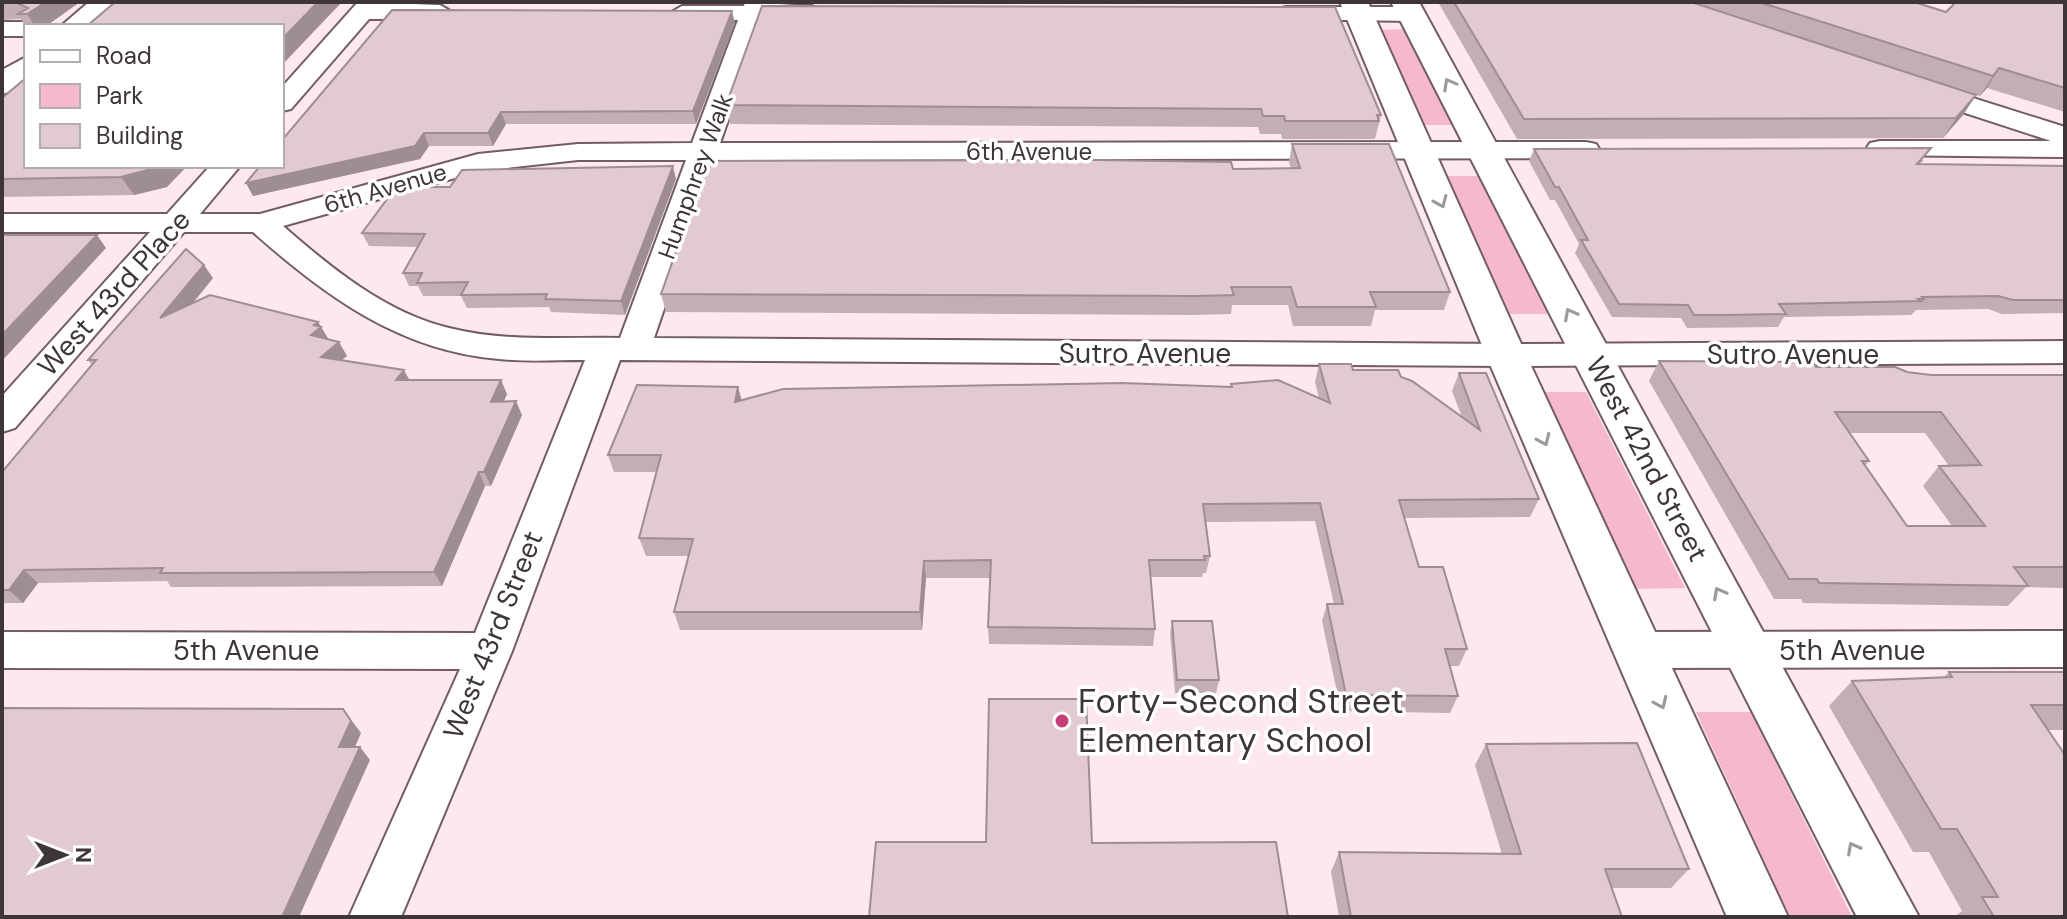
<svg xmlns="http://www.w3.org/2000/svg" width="2067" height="919" viewBox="0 0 2067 919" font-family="'DM Sans',sans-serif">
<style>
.green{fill:#f6b8cb}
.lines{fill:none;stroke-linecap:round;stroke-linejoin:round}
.street-casing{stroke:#725d63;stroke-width:4}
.secondary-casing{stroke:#725d63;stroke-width:4}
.street{fill:#fff;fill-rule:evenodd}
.secondary{fill:#fff;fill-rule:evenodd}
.wall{fill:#c2aeb4;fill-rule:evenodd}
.shaded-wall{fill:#9e8d92}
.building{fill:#e2cad1;stroke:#9e8d92;stroke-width:2;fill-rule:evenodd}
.oneway{stroke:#9e9a9b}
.poi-dot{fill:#c73d77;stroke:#fff;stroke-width:3}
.labels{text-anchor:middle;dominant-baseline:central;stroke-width:7;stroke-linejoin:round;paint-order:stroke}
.far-street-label{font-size:24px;fill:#3e3537;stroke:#fff}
.street-label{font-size:28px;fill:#3e3537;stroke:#fff}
.near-poi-label{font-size:34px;fill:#3e3537;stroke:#fff;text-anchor:start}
</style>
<rect width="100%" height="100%" fill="#fce8ee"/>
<path class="green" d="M1408,29L1455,125H1423L1379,30Z
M1446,176H1481L1549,314H1510Z
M1544,392H1586L1685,588L1636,589Z
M1696,712H1751L1852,917H1790Z"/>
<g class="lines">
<g class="street-casing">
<path id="street" d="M358,2L440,5L452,12L440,19H369L291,109L282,111V87Z
M745,2L812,6L824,13L812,20H763L720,143L1586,142L1596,144L1600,150L1596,156L1586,158L715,160L654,338L1506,344L2065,341V363L1506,366L620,360L512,651L401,917H349L460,669L2,668V632L475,633L585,360C557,360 527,362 499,359C400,351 325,296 253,232H184L15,428L2,432V396L150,232H2V214H167L210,166H240L200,214H260L478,154L578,144L692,143L738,20H682L670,13L682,6H744ZM578,160H686L620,338C563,337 504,342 449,328C386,313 331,268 283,226L480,171Z
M1286,7H1411L1423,14L1411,21L1278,19L1274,14L1278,9Z
M2,22H26L36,26H26V36H2Z
M1919,81L2065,127V157L1870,155L1866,149L1870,143L1880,141H2051L1910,95L1906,89L1910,83Z
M2065,631V667L1638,668L1622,663L1616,650L1622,637L1638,632Z"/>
</g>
<g class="secondary-casing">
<path id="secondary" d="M89,2H120L92,26H61Z
M1340,2H1368L1526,355L1788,917H1727L1486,355Z
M1391,2H1419L1919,917H1857Z
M26,57V81L13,91L2,94V70Z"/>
</g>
<use href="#street" class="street"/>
<use href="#secondary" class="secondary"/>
</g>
<path class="wall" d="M2,2H80L46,26L26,27L21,19L2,20Z
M989,2H1323V4Z
M1438,2H1691L1976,95L1963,115L1943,138L1517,139Z
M1692,2H1914L1946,12L2065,2V112L1987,88L1980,96Z
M762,6L1381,115L1375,139H1282L1281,134H1260L1258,127L730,124L726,105Z
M735,23L696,124H506L493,146H429L420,159L253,196L246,183Z
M2,98L26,166H187L167,187L134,195L2,197Z
M1292,144L1450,292L1444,310H1375L1371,326H1293L1288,305H1232L1231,314L1194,315L666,312L661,294L1233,169H1291L1289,162Z
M1534,149L1924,160L1920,164L2065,166V313L2002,314L1988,309L1916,310L1911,315L1784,317L1778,327L1687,328L1681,318L1612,317L1575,253L1579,244L1555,200H1550L1529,161Z
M676,179L625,315L551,312L549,307L467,308L461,296H423L418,286H409L403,273L418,247L369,246L362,233L450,187Z
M213,278L193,303L318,322L328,339L347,356L341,360L410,380L507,394L504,401L522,415L491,486H485L442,586L171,587L167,581L38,583L23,603H2V472L92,365L88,360Z
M1659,361L1816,367L1931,375H2065V588L2026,587L2008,606L1803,603L1801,599H1774L1649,381ZM1849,433H1925L1949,466H1939L1923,486L1952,526H1907L1865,466L1869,461Z
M1319,364L1401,377L1462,417L1452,391L1459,373L1539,499L1530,517L1404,518L1419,567L1467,649L1459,666H1450L1458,696L1450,713L1341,711L1322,621L1327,604H1334L1315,521L1206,522L1210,556L1206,573H1203L1202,577H1151L1155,629L1153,646L989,644L988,627L991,578H926L922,630H680L674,612L688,556H646L639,538L656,472H614L608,455L742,400L1231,387V384L1319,398L1315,382Z
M1172,621L1219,680L1216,693H1175L1170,634Z
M1949,672H2065V730H2048L2065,917H1954L1962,911L1929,852H1913L1829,706L1852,681L1943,678Z
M1486,744L1689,869L1671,888H1612L1622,917H1339L1331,872L1339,852L1502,854L1475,765Z"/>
<path class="shaded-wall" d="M46,2H80L46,26H35L27,14Z
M318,2H342L282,65V39Z
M732,11L735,23L696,124L693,111Z
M1999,68L1987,88L1980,96L1993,76Z
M1976,95L1963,115L1943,138L1956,118Z
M501,112L506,124L493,146L488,133Z
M424,133L429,146L420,159L253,196L246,183Z
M158,166H187L167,187L134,195L121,177Z
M673,166L676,179L625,315L621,301Z
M97,235L106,248L2,361V335Z
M204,265L213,278L170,331L160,318Z
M318,322L329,340L311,335L314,325Z
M339,342L347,356L329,370L321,357Z
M404,370L411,383L396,380Z
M501,380L507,394L498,415L491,402Z
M738,387L743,405L735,402Z
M516,401L522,415L491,486L484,472Z
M479,472L485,486L442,586L434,572Z
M924,561L926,578L922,630L920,612Z
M24,570L38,583L23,603L9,590Z
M343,709L361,733L350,759L339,747Z
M360,747L370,760L299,917H282Z"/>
<path class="building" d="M2,2H46L27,14H18L28,8L15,2Z
M115,2H318L282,39V26H87Z
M1454,2H1691L1976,95L1956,118L1524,119Z
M1759,2H1914L1946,12L1956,2H2065V88L1999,68L1993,76Z
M762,6L1335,7L1381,115H1377L1379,121H1285L1284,116H1263L1261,109L726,105Z
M392,10L732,11L693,111L501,112L488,133H424L415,146L246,183L260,166H282V140Z
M26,78V166H158L155,168L121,177L2,179V98Z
M1292,144H1389L1450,292H1370L1376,307H1297L1291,287H1231L1234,295L1197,296L661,294L708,161L1096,160L1231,162L1233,169L1300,168Z
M1931,148L1917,164L2065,166V300H2013L1998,296L1922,297L1924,299H1918L1921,301L1779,304L1786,314L1725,315H1694L1688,305L1619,304L1581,240H1588L1559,187H1555L1534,149Z
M673,166L621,301L545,299L547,294L461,295L468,282L417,283L422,273H403L425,234L362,233L396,187H450L462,170Z
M2,235H97L2,335Z
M186,249L204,265L160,318L210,295L318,322L314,325L321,327L311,335L339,342L321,357L404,370L396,380H501L491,402L516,401L484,472H479L434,572L160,573L163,568L24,570L9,590H2V472L96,360H88Z
M1659,361L1813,362L1816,367H1895L1907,372L1931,375H2065V567H2014L2028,586L1819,583L1817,579H1789ZM1835,412H1941L1981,465L1939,466L1985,526H1907L1862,461H1869Z
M1319,364H1351L1353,370H1398L1401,377L1412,381L1480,430L1459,373H1486L1539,499L1399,500L1419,567H1443L1467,649H1445L1458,696L1346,695L1327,604H1343L1320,503L1203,504L1210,556H1204L1205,560H1149L1155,629L988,627L991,560L924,561L920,612H674L693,539L639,538L661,455H608L637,385L738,387L735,402L783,389L1122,383L1232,387L1231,384L1278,380L1330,403Z
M1172,621H1212L1219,680H1177Z
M1949,672H2065V705H2031L2065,755V917H1994L1982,897H1998L1957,829H1941L1852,681L1952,677Z
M989,699H1086L1092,843L1276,842L1288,917H869L876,842H986Z
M2,708L343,709L351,721L339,747H360L282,917H2Z
M1637,743L1689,869H1605L1622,917H1351L1339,852L1521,854L1486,744Z"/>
<defs><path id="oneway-chevron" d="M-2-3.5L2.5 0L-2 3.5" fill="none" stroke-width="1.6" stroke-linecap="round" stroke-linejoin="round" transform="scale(2)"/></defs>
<g class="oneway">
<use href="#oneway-chevron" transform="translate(1449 84) rotate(-119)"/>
<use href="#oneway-chevron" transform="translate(1441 202) rotate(67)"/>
<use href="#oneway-chevron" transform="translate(1570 314) rotate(-118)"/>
<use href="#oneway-chevron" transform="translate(1544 440) rotate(66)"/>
<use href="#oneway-chevron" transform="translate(1719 593) rotate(-118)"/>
<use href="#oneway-chevron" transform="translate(1661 703) rotate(66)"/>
<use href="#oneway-chevron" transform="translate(1853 848) rotate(-118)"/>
</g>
<circle class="poi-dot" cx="1062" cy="721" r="8"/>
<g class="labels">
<g class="far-street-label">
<text x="1029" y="151">6th Avenue</text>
<text transform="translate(695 176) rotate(-70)">Humphrey Walk</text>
<text transform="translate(385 188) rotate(-16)">6th Avenue</text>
</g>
<g class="street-label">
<text transform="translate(114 293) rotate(-48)">West 43rd Place</text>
<text x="1145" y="353">Sutro Avenue</text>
<text x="1793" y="354">Sutro Avenue</text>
<text transform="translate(1647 459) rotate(62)">West 42nd Street</text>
<text transform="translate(493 635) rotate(-68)">West 43rd Street</text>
<text x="246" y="650">5th Avenue</text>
<text x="1852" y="650">5th Avenue</text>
</g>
<g class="near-poi-label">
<text x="1078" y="701">Forty-Second Street<tspan x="1078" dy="39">Elementary School</tspan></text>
</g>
</g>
<rect width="2067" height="919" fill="none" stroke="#3e3537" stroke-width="8"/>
<rect x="24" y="24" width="260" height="144" fill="#ffffff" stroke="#b2aeaf" stroke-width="2"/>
<rect x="40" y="50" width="40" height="12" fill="#ffffff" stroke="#b2aeaf" stroke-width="2"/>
<text x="96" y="64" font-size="24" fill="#3e3537">Road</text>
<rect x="40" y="84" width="40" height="24" fill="#f6b8cb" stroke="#b2aeaf" stroke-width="2"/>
<text x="96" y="104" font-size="24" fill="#3e3537">Park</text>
<rect x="40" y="124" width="40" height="24" fill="#e2cad1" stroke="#b2aeaf" stroke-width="2"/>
<text x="96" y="144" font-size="24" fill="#3e3537">Building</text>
<g transform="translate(64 855) rotate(90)" stroke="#ffffff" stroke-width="6" paint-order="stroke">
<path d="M0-6L14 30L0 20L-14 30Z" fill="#3e3537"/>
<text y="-12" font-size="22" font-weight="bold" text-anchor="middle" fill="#3e3537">N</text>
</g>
</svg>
